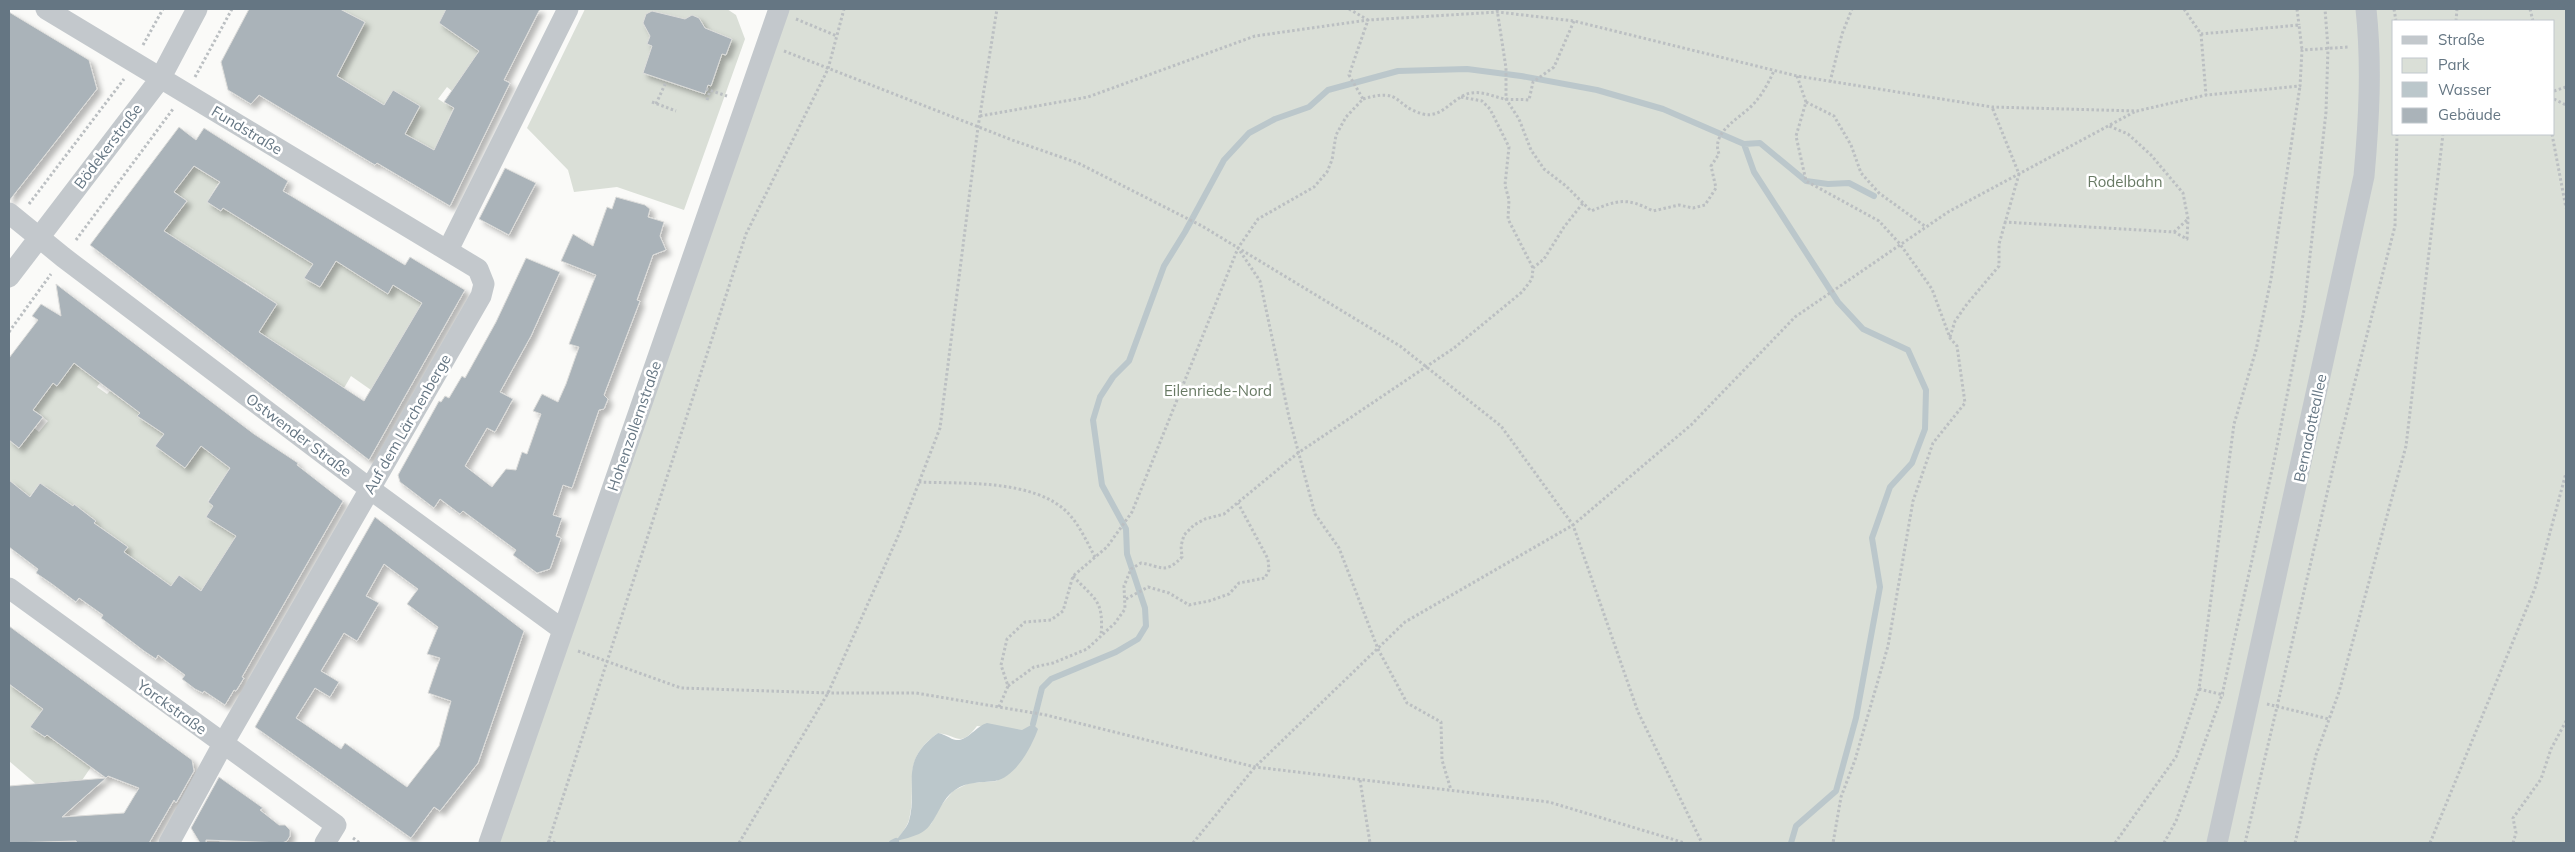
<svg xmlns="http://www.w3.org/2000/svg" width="2575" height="852" viewBox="0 0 2575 852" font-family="Mulish,sans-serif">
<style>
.green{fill:#dadfd7;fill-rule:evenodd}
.water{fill:#bbc7cb}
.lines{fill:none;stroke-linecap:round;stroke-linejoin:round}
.stream{stroke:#bbc7cb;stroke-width:6}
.building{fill:#aab3b9;stroke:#dcdcda;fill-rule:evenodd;filter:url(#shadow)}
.path{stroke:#bbbfc2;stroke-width:3;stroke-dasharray:2.5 2.5;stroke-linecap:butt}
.minor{stroke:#c3c8cc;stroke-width:21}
.labels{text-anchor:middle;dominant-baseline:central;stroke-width:5;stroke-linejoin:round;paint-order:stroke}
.street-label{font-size:15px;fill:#657683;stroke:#fff}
.park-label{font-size:15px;fill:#687a64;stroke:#fff}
</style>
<defs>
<filter id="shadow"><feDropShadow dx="4.5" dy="4.5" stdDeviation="2.5" flood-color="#0004"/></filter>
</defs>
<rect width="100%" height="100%" fill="#fafaf8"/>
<path class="green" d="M340,9H446L440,23L480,51L458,96L447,87L438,99L446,104L452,103L453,109L444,129L434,162L405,134L413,119L409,116L416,104L393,90L385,104L381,119L363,92L337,76L365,22Z
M585,9H727L736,15L745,39L684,210L617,187L574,192L568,170L527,128Z
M779,9H2566V843H489ZM2394,21H2554V134H2394ZM977,726L1022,730L997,781L969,783L953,791L939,808L931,824L897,840C901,834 907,827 909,820C918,783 899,761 938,733C959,736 960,748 977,726Z
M194,166L219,182L207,202L221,211L223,207L254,209L246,223L277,242L284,231L287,233L281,244L300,256L320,253L305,277L319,287L336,261L393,285L422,303L371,390L351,376L344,388L259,332L277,304L245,282L223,311L163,232L187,201L174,192Z
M70,360L93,377L105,361V375L97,387L107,394L110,391L122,400L126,395L141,411L138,417L161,432L169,420L168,428L156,445L185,467L211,432L208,451L230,468L208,501L213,506L206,517L281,511L224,555L203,592L179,575L167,592L147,585L155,574L133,558L118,578L110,572L128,547L101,528L82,553L80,544L96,521L74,504L55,529L40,483L24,504L14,484L9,480V440L19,448L34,428L39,432L48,421L24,403L39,402L53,383L57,385Z
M9,684L43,709L31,727L45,737L66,711L76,718L58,743L78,758L94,734L100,754L76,789L69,781L36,784L9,761Z"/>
<path class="water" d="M987,723L1022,730L1033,724L1038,729C1032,746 1016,777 995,781C980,783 968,781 955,790C938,801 937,826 919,834C912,837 904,839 896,841C900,834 907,828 909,821C919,784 897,763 938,733C945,734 950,739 956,740C968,741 976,726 987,723Z"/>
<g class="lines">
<path class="stream" d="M1744,144L1760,143L1806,181L1828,184L1849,183L1874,196
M1033,724L1042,688L1051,679L1116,652L1138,639L1146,626L1145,608L1127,554L1126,529L1102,485L1093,420L1100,397L1113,377L1129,361L1164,266L1185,232L1224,160L1249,133L1275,119L1309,107L1328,90L1398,71L1467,69L1521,76L1597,90L1663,109L1744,144L1754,172L1838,302L1863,329L1908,350L1926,390L1925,429L1912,463L1890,487L1872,538L1880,587L1856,718L1836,791L1796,826L1791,843
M892,843L896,841"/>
</g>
<path class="building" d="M249,9H340L365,22L337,76L384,105L393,90L420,106L405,134L434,150L454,108L444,102L479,51L439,23L446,9H540L504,80L510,83L450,206L377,163L375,165L259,95L251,104L228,90L221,62Z
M652,11L685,19L692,15L699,18L705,28L732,39L726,55L722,54L711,86L708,85L705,94L643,73L652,46L647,44L650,36L643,23L646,14Z
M9,12L89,60L97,89L9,201Z
M179,127L196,140L204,128L288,181L283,191L405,265L410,257L465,290L369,460L90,245ZM194,166L220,182L207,202L221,211L223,208L313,264L304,278L320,287L336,261L388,294L393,285L422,303L364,401L259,332L277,304L164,231L187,201L174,192Z
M505,168L536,183L509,235L479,219Z
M616,197L645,205L650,209L648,217L664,222L660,236L666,250L653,255L637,300L640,301L604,395L608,399L604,409L599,410L572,488L563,485L553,515L562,518L556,536L561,538L550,569L537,573L513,555L516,550L463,511L460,514L440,499L434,508L400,482L398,475L439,401L441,402L445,396L449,398L462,376L465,378L496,322L526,258L560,272L531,336L500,392L513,399L495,432L487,428L465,466L492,487L506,469L516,470L522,452L527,454L541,414L533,411L542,394L558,402L566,384L579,347L569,344L596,275L561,261L573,234L593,246L607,207L612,209Z
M56,284L254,434L298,463L297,465L343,501L242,677L244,678L236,691L234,690L225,705L204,691L203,693L195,689L182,679L185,675L158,655L156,659L144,651L101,618L103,615L79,598L76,602L52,584L36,573L38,569L9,547V480L30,497L40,483L73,506L74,504L96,521L94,523L128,547L124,552L171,586L179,575L201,591L236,536L206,517L213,506L208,502L230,468L201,446L185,468L155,446L164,434L137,416L140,413L74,363L57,386L53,383L33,410L43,417L19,448L9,440V358L38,320L32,316L41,304L61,316Z
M375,517L524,631L478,763L440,811L434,807L411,838L255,727ZM384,564L418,589L407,604L438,627L427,654L440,658L428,693L451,701L439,746L407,787L345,743L341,749L296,718L315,688L330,697L339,682L321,671L344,633L357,641L379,603L366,596Z
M9,626L192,760L194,771L176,803L174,800L149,843H77L76,841L9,843V786L106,778L62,817L124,813L139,788L108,776L106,778L47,735L45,737L30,727L43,709L9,684Z
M219,777L263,808L260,810L279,825H285L290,830V836L287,841L282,843L206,840V843H200L191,828Z"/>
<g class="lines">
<path class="path" d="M1349,9L1368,20L1349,75L1363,99L1346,117L1336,135L1332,160L1327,172L1314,187L1258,219L1238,248L1260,281L1289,417L1315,514L1339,548L1378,649L1407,703L1441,722L1442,760L1451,790
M1497,9L1506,68V99L1519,119L1531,150L1544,169L1566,186L1591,211C1618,200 1626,197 1653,211L1679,205L1693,208L1705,205L1716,188L1711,166L1719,154C1710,130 1744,117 1756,101C1764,92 1769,81 1774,71
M2184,9L2201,34L2299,25L2302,50
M2297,9L2299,25
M2394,9L2396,21
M2530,9L2533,21
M796,19L837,36
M2456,21L2457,9
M2201,34L2206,95
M143,45L163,9
M784,51L1012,140L1078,163L1202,226L1400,346L1501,426L1573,525L1638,712L1702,843
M1797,76L1806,102L1796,136L1806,181L1879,221L1900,244L1932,289L1950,338L1957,346L1965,403L1933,443L1913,501L1888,646L1855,760L1841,797L1833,843
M195,77L232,9
M1830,82L1842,34L1852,9
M706,89L727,96
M2554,91L2566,87
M1461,97L1482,101L1490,109L1509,147L1505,185L1509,200L1508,219L1533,268
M1363,99C1403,87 1393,106 1423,114C1443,119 1453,96 1471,93C1483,91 1494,97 1505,99C1513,100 1521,99 1529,100L1533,82L1554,67L1574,21
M2554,99L2566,105
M707,100L710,91
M652,102L676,111
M1806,102L1834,116L1851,145L1861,173L1879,193L1926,227
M656,104L666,82
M980,116L1088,97L1255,36L1368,20L1498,12L1574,21L1797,76L1992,107L2137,111L2206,95L2300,86L2302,50L2349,47
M2552,134L2566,208
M29,204L124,79
M2004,222L2174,232L2187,239L2188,219L2183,193L2151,155L2128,134L2109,126
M2174,232L2188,219
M76,240L173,109
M9,332L51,274
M1950,337L1955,321L1967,304L1999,266V244L2019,174L1992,107
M919,482C963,484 1033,479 1067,512C1079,524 1087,542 1095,557
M1073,576C1095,600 1104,599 1101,636
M1126,599L1148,587L1169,593L1189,605L1209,601L1229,594L1239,583L1265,578L1269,570L1268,559L1238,503
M578,651L681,688L828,693H916L1046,715L1255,767L1549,802L1685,843
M1008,686L1034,667L1053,663L1087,649L1115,623L1125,609L1124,586L1131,569L1141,563C1161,566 1165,575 1182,557L1181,546L1184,535L1194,525L1205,519L1224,514L1298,453L1454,348L1522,292L1532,279L1533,268L1544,259L1564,227L1583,203
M2199,689L2224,695
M2267,704L2329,719
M999,707L1008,686L1001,665L1007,639L1025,622L1051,620L1063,611L1073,576L1107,547L1132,512L1238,248
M1360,780L1370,843
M353,838L360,843
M548,841L557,843
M548,843L746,234L828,69L844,9
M739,843L828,693L899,534L940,428L978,127L997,9
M1193,843L1255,767L1405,622L1573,525L1691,425L1795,317L1948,212L2136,111
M2115,843L2176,757L2199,689L2234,424L2256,350L2271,279L2300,86
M2164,843L2176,821L2222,695L2274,461L2304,310L2326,112L2328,48L2325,9
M2245,843L2337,451L2395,226L2397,134
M2295,843L2316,755L2339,692L2406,446L2443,134
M2430,843L2535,588L2566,473
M2513,843L2516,833L2513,818L2541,779L2551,749L2566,721"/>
<path class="minor" d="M46,9L478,269L484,284L481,296L223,744L169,843
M9,213L63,257L370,489L563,630
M448,250L568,9
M9,277L160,79L197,9
M9,588L336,825L325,843
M489,843L779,9
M2217,843L2364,176C2369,120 2372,65 2366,9"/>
</g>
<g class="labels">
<g class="street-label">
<text transform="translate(247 130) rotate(31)">Fundstraße</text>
<text transform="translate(108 146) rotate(-53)">Bödekerstraße</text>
<text transform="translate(407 424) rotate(-60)">Auf dem Lärchenberge</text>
<text transform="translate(634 426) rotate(-71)">Hohenzollernstraße</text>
<text transform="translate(2310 428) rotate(-78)">Bernadotteallee</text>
<text transform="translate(299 435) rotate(37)">Ostwender Straße</text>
<text transform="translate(172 707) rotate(36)">Yorckstraße</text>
</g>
<g class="park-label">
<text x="2125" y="181">Rodelbahn</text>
<text x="1218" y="390">Eilenriede-Nord</text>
</g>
</g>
<rect width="2575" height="852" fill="none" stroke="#657683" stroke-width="20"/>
<rect x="2392" y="20" width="162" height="115" fill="#ffffff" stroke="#c1c8cd"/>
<rect x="2402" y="36" width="25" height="8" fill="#c3c8cc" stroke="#c1c8cd"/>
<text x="2438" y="45" font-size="15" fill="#657683">Straße</text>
<rect x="2402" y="58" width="25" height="15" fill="#dadfd7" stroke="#c1c8cd"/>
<text x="2438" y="70" font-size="15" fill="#657683">Park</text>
<rect x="2402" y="82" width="25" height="15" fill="#bbc7cb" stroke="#c1c8cd"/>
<text x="2438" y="95" font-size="15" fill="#657683">Wasser</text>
<rect x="2402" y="108" width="25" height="15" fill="#aab3b9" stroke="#c1c8cd"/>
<text x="2438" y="120" font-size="15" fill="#657683">Gebäude</text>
</svg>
